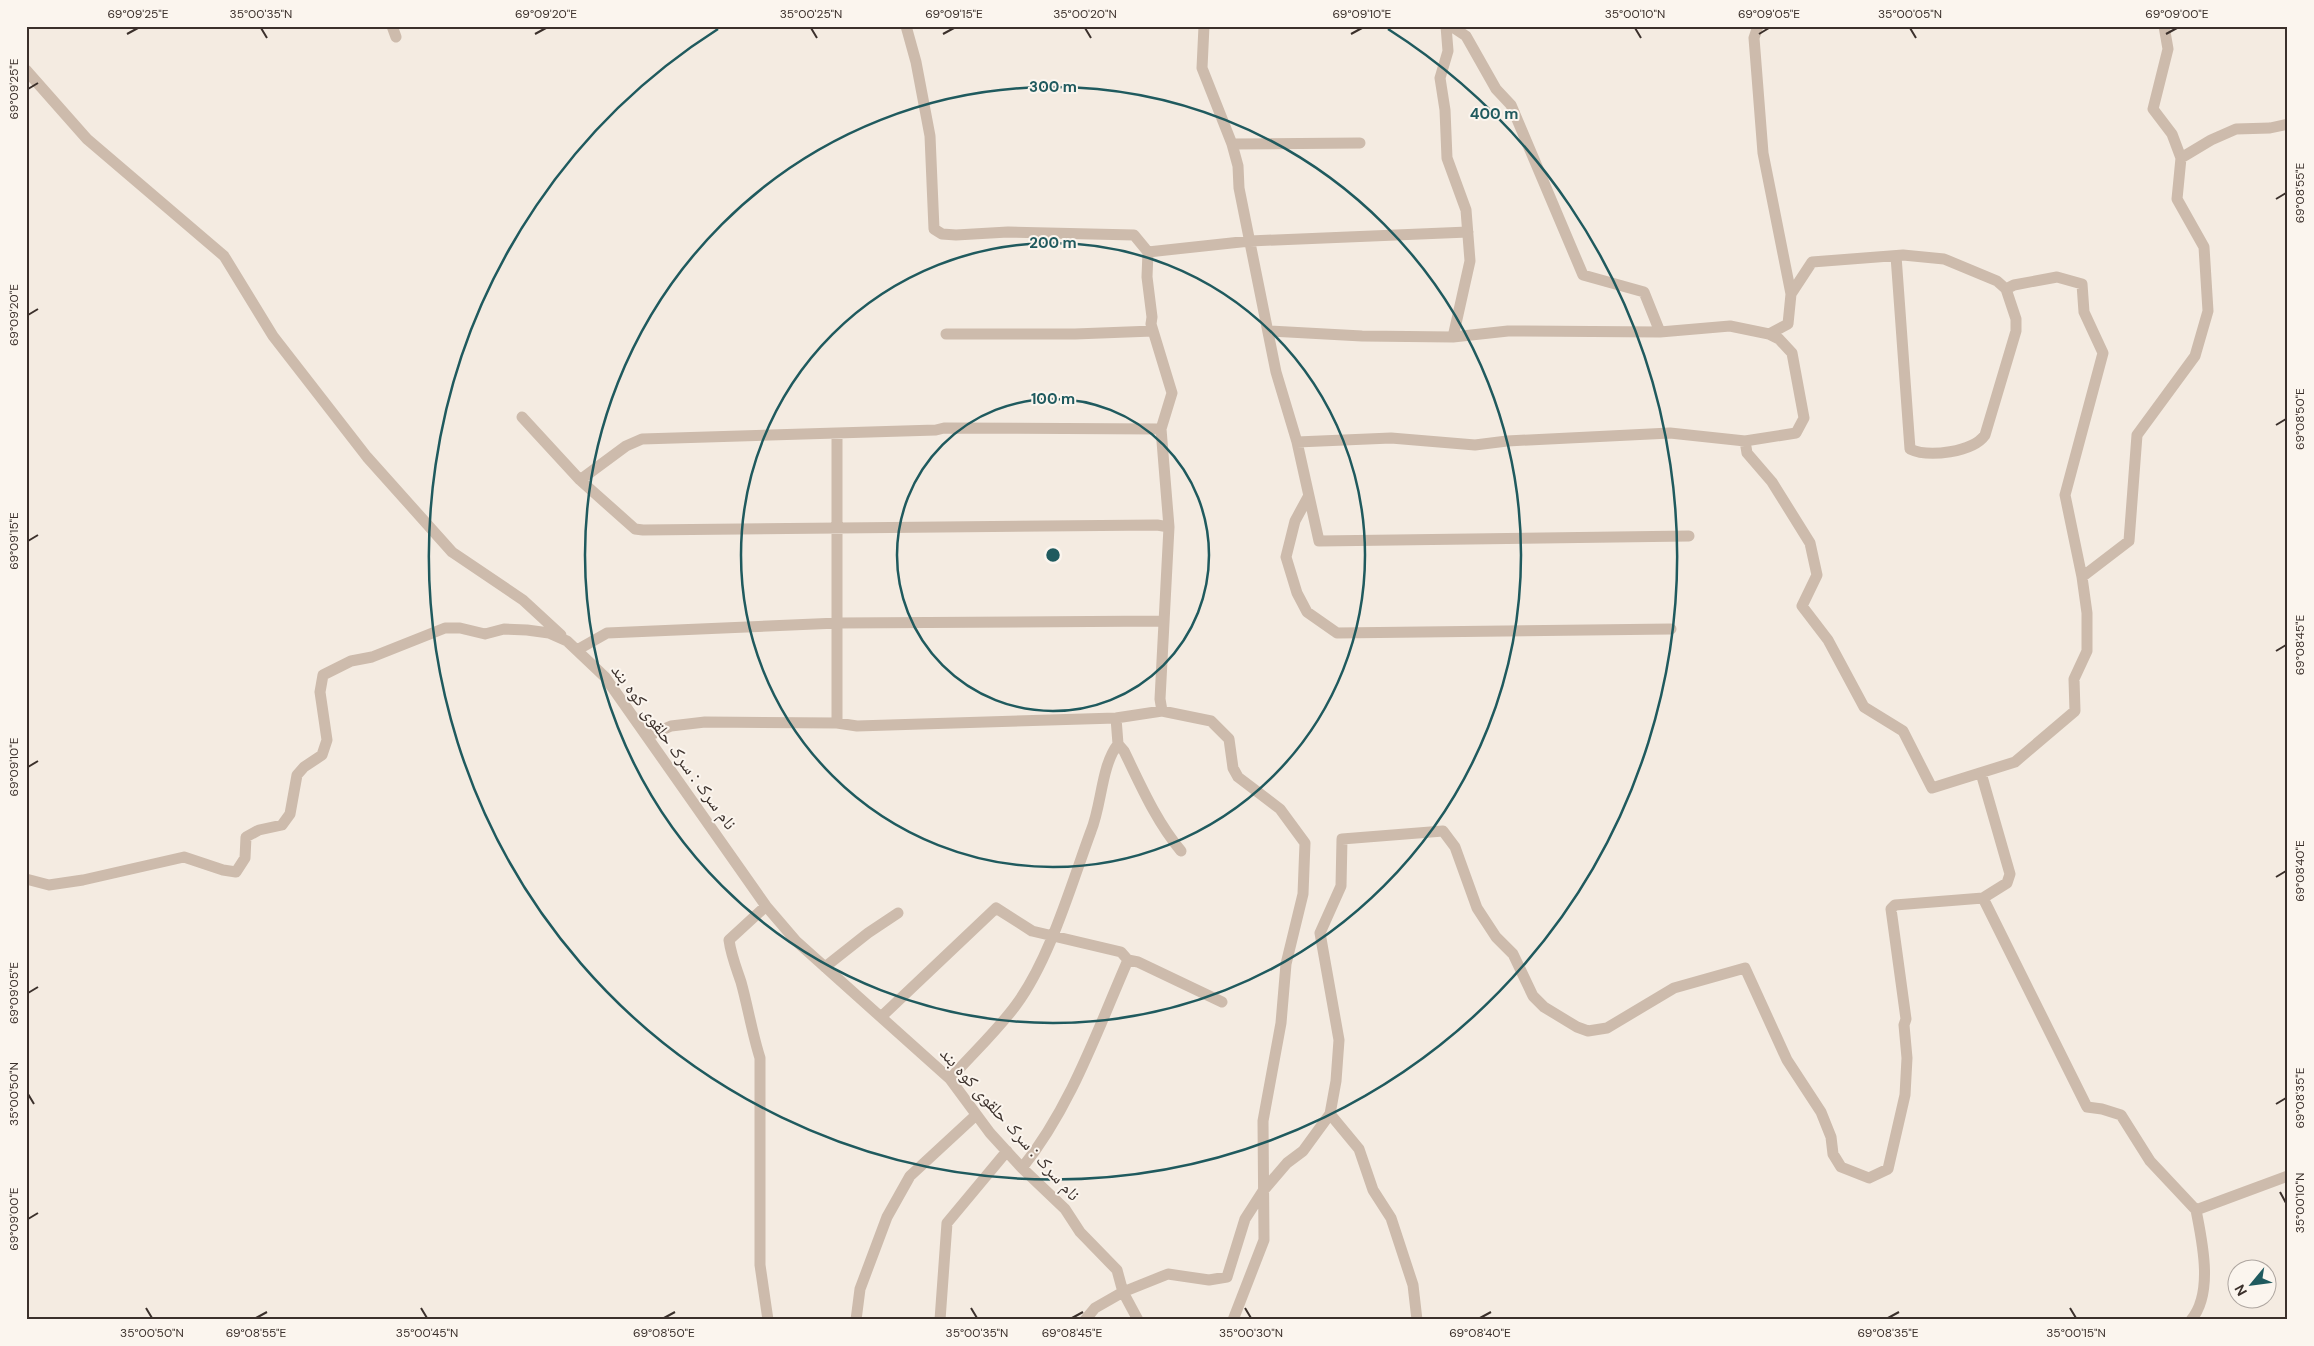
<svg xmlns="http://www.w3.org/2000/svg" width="2314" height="1346" viewBox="0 0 2314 1346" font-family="'DM Sans','Noto Naskh Arabic',sans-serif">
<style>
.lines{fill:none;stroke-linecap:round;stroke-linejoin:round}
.minor{stroke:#cdbbac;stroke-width:11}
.ticks{fill:none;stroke:#3b302b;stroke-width:2}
.ring{fill:none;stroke:#1f5a5e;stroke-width:2.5}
.labels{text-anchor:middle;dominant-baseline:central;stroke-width:4;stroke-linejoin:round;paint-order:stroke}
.street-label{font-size:18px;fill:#3b302b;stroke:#fbf5ee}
.centre{fill:#1f5a5e;stroke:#fbf5ee;stroke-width:2.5}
.ring-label{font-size:15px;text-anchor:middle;font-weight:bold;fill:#1f5a5e;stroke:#fbf5ee;stroke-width:4;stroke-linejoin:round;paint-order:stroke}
.neatline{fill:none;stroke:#3b302b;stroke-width:2}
.ticks-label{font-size:12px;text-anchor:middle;fill:#3b302b}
</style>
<rect width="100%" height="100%" fill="#f4ebe1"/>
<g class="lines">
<path class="minor" d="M392,26L396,37
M906,26L916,62L930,136L934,229L942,234L956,235L1008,232L1134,235L1148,252L1147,277L1152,317L1151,324L1172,393L1161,429L1169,527L1160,699L1162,711
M1204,26L1202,68L1232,144L1238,166L1239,188L1276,372L1297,442L1319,541L1689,536
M1446,26L1448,51L1440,78L1445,110L1447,158L1466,210L1470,261L1453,337
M1451,26L1466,36L1496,89L1511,105L1583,275L1644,292L1660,332
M1758,26L1754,38L1763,153L1791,294L1788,324L1769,334
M26,70L87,139L224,256L273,336L367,457L452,552L523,600L561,635
M1232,144L1360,143
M2181,158L2211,140L2236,129L2270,128L2288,124
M1148,252L1250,241L1468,232
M2006,289L2014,285L2057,277L2082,284L2084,312L2103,353L2065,495L2082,577
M1791,294L1812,262L1903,255L1944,259L1997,281L2006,289L2016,319V331L1985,435C1973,452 1929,458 1910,449L1896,256
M1268,331L1362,336L1453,337L1508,331L1660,332L1730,326L1769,334L1779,339L1792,353L1804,418L1796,433L1745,441L1670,433L1507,441L1475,445L1391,438L1297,442
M946,334H1075L1153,331
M522,417L580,480L635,529L643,530L1157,525L1169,527
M1745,441L1747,453L1772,482L1810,543L1817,575L1802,606L1828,640L1864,707L1903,731L1932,788L2015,762L2075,711L2074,679L2087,651V613L2082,577L2129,541L2137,435L2195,356L2208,311L2204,247L2177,199L2181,158L2172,134L2153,109L2168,49L2164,26
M580,480L626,446L642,439L936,430L944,428L1161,429
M1308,497L1295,521L1286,557L1297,593L1307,612L1337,633L1671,629
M577,650L607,633L838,623L1164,621
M1116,718L1118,744L1124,751C1141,786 1156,821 1181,851
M837,723V435
M648,736L671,726L705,722L837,723L857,726L1116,718L1162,711L1211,721L1229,739L1233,768L1238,777L1280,809L1305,843L1303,894L1286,964L1281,1023L1263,1121L1264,1240L1233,1320
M26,879L49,885L83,880L184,857L223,870L236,872L245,858L246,837L259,830L282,825L290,814L297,775L304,767L322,755L327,740L320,692L323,675L351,661L372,657L445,628H460L485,634L504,629L527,630L549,633L567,641L605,677L766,906L796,941L950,1079L990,1133L1022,1168L1065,1209L1080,1232L1117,1270L1123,1292L1138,1320
M1983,898L2087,1107L2102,1109L2121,1115L2150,1161L2196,1210
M766,906L729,940C731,955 736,967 741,982C748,1007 752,1033 760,1058V1265L768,1320
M825,967L868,933L898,913
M881,1017L996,908L1032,931L1121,952L1128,960L1138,962L1222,1002
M950,1079C972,1054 997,1031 1016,1005C1050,959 1071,885 1091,831C1102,804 1101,766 1118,744
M1330,1114L1359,1149L1373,1190L1391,1218L1413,1285L1417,1320
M1022,1168C1071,1107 1097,1031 1128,960
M856,1320L860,1289L887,1217L910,1176L976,1115
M940,1320L947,1223L1007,1151
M1085,1320L1095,1308L1123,1292L1168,1274L1209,1280L1227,1277L1245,1219L1263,1191L1287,1163L1303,1151L1330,1114L1336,1081L1339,1040L1320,933L1341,886L1342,839L1443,831L1455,847L1477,908L1496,937L1513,954L1533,996L1544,1007L1577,1027L1588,1031L1607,1028L1674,988L1745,968L1787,1060L1821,1112L1831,1137L1833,1154L1841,1167L1869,1178L1888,1169L1905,1095L1907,1058L1904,1025L1906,1019L1891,909L1895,905L1983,898L2007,883L2010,874L1981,773
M2191,1320C2214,1293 2202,1241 2196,1210L2288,1176"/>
</g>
<path class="ticks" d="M261,28L267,38M811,28L817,38M1085,28L1091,38M1635,28L1641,38M1910,28L1916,38M127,34L138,28M535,34L546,28M943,34L954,28M1351,34L1362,28M1759,34L1769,28M2166,34L2177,28M28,89L38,83M2276,199L2286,193M28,315L38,309M2276,425L2286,419M28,541L38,535M2276,651L2286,645M28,767L38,761M2276,877L2286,871M28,993L38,987M28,1094L34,1104M2276,1104L2286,1098M2280,1192L2286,1203M28,1219L38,1213M146,1308L152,1318M421,1308L427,1318M971,1308L977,1318M1245,1308L1251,1318M2070,1308L2076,1318M256,1318L267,1312M664,1318L675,1312M1072,1318L1083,1312M1480,1318L1491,1312M1888,1318L1899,1312"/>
<g class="ring">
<circle cx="1053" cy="555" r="156"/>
<circle cx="1053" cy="555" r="312"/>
<circle cx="1053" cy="555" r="468"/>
<path d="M1388 29A624 624 0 1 1 718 29"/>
</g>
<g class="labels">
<g class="street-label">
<text transform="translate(674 747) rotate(54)">نام سرک : سرک حلقوی کوه بند</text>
<text transform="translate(1010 1124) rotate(48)">نام سرک : سرک حلقوی کوه بند</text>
</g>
</g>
<circle cx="1053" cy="555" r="8" class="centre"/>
<g class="ring-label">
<text x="1053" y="92">300 m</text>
<text x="1494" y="119">400 m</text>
<text x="1053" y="248">200 m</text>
<text x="1053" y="404">100 m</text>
</g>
<rect width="2314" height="1346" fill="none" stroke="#fbf5ee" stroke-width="55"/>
<g transform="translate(2252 1284) rotate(241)"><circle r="24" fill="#fbf5ee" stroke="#aea6a0"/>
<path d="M0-4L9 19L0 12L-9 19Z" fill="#1f5a5e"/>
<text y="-8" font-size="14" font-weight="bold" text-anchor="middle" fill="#3b302b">N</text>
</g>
<rect x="28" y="28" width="2258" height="1290" class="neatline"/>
<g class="ticks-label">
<text x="138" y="18">69°09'25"E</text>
<text x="261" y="18">35°00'35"N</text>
<text x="546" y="18">69°09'20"E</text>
<text x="811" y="18">35°00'25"N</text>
<text x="954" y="18">69°09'15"E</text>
<text x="1085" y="18">35°00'20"N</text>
<text x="1362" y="18">69°09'10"E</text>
<text x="1635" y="18">35°00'10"N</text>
<text x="1769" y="18">69°09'05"E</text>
<text x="1910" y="18">35°00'05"N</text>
<text x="2177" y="18">69°09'00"E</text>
<text transform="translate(14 89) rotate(-90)" y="4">69°09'25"E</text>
<text transform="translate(2300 193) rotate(-90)" y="4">69°08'55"E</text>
<text transform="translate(14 315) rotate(-90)" y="4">69°09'20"E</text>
<text transform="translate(2300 419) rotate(-90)" y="4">69°08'50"E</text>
<text transform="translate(14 541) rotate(-90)" y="4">69°09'15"E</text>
<text transform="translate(2300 645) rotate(-90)" y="4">69°08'45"E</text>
<text transform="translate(14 767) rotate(-90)" y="4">69°09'10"E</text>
<text transform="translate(2300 871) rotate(-90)" y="4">69°08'40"E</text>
<text transform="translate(14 993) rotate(-90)" y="4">69°09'05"E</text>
<text transform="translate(14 1094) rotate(-90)" y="4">35°00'50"N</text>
<text transform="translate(2300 1098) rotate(-90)" y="4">69°08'35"E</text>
<text transform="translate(2300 1203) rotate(-90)" y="4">35°00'10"N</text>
<text transform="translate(14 1219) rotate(-90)" y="4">69°09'00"E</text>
<text x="152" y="1337">35°00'50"N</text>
<text x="256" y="1337">69°08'55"E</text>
<text x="427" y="1337">35°00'45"N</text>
<text x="664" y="1337">69°08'50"E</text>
<text x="977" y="1337">35°00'35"N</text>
<text x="1072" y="1337">69°08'45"E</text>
<text x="1251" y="1337">35°00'30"N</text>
<text x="1480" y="1337">69°08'40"E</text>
<text x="1888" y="1337">69°08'35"E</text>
<text x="2076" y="1337">35°00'15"N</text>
</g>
</svg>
